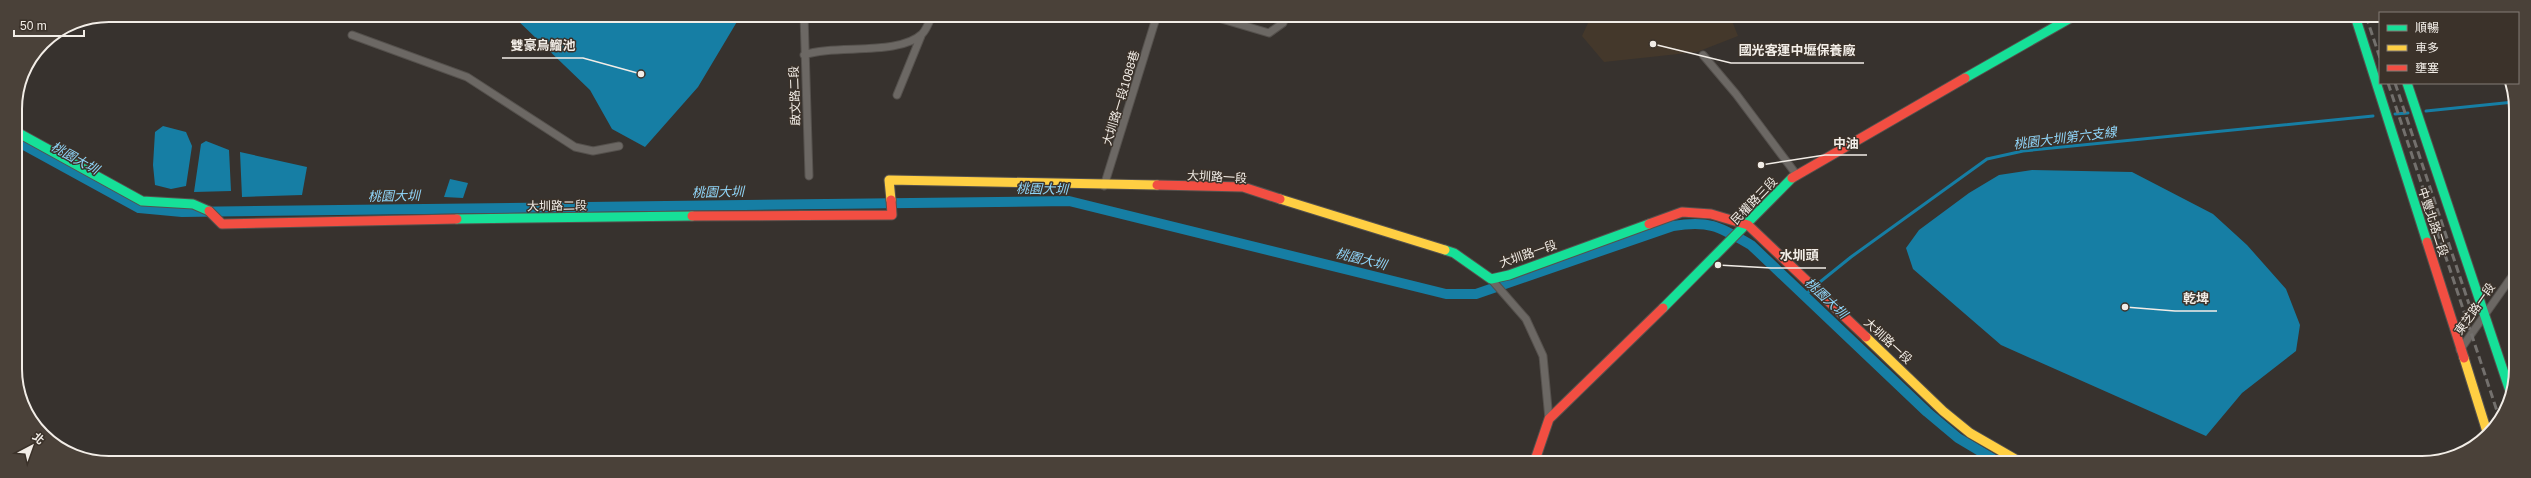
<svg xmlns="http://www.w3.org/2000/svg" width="2531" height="478" viewBox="0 0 2531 478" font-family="Helvetica,'Noto Sans TC',sans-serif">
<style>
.built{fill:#44382b}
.water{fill:#167ea4}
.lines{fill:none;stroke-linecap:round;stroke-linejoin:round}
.stream{stroke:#167ea4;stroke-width:3}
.canal{stroke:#167ea4;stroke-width:10}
.street-casing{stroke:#55514d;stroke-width:9}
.fast-casing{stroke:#55514d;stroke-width:11}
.slow-casing{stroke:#55514d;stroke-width:11}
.jam-casing{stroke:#55514d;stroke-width:11}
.street{stroke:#6c6864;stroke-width:7}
.fast{stroke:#16e098;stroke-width:9}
.slow{stroke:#ffcf43;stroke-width:9}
.jam{stroke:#f24e42;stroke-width:9}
.rail{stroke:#73706d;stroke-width:3;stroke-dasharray:8 4;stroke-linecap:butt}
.labels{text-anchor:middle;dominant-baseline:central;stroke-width:3;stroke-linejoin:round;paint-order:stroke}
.street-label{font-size:12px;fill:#f2ede7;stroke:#3b322a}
.water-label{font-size:13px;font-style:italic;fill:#8fd4f8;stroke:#3b322a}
.rim{fill:none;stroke:#f2ede7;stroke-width:2}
.leader{fill:none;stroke:#f2ede7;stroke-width:1.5}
.callout-dot{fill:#f2ede7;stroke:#3b322a;stroke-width:1.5}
.callout-label{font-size:13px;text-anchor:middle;font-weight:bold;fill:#f2ede7;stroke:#3b322a;stroke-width:3;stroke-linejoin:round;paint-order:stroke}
</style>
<rect width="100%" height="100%" fill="#37322e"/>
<path class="built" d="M1584,16H1730L1738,36L1697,52L1604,62L1582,36L1588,23Z"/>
<path class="water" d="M512,15H741L698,87L645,147L612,129L590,90Z
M163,126L186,132L192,146L186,186L171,189L155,185L153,165L155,132Z
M206,141L229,150L231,191L194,192L201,144Z
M240,152L307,167L302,195L242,197Z
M2032,170L2132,172L2213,214L2247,245L2286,289L2300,325L2296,351L2242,393L2206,436L2001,345L1913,269L1906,248L1919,230L1969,193L1999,175Z
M450,179L468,183L463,198L444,197Z"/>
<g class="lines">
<path class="stream" d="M2426,111L2514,102
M2395,114L2408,113
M1815,286L1851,257L1987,159L2023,151L2373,116
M1805,295L1811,290"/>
<path class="canal" d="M15,140L139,208L182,212L1069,201L1446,294H1476L1673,226C1710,220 1720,227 1751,245L1927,412L1958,438L2000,463"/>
<g class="street-casing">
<path id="street" d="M804,15L809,176
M1208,15L1269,33L1283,23L1286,15
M352,35L467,77L575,147L593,151L619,146
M804,55C834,44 899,56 922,34C927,29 929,22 932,15
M1703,55L1736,94L1796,174
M897,95L921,36
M1104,186L1157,15
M1491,279L1526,319L1543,356L1549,419
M2460,350L2515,272"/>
</g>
<g class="fast-casing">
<path id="fast" d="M2355,16L2427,242
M1965,78L2074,16
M2407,83L2511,394
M15,131L142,201L193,204L209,211
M457,219L692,216
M1445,250L1454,253L1491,279L1509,275L1649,224
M1663,308L1792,178"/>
</g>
<g class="slow-casing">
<path id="slow" d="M1280,199L1445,250
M891,200L889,180L1157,185
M1866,337L1943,411L1970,433L2022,463
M2464,358L2488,435"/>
</g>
<g class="jam-casing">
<path id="jam" d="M1792,178L1965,78
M1157,185L1243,187L1280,199
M209,211L222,224L457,219
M692,216L892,215L891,200
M1649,224L1682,212L1711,214L1748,225L1866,337
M2427,242L2464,358
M1534,463L1549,419L1663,308"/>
</g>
<use href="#street" class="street"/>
<use href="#fast" class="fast"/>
<use href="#slow" class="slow"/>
<use href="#jam" class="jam"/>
<path class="rail" d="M2366,16L2380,58
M2388,83L2500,420
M2395,83L2469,304"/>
</g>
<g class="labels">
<g class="street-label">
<text transform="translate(795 96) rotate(-92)">啟文路二段</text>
<text transform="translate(1121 98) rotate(-73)">大圳路一段1088巷</text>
<text transform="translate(1217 177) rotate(3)">大圳路一段</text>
<text transform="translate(1754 201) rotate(-46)">民權路三段</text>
<text transform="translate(557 206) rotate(-1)">大圳路二段</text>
<text transform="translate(2433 222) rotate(72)">中豐北路二段</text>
<text transform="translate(1528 254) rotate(-19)">大圳路一段</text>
<text transform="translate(2475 309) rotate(-55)">東芝路一段</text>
<text transform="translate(1888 341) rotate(43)">大圳路一段</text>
</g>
<g class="water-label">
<text transform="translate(2065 138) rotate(-7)">桃園大圳第六支線</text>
<text transform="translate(75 158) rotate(29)">桃園大圳</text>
<text transform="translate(1042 189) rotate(1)">桃園大圳</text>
<text transform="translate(718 192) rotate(-1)">桃園大圳</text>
<text transform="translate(394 196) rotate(-1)">桃園大圳</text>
<text transform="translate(1361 259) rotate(14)">桃園大圳</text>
<text transform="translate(1826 298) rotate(43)">桃園大圳</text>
</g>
</g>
<path d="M0 0H2531V478H0ZM109 22H2422A87 87 0 0 1 2509 109V369A87 87 0 0 1 2422 456H109A87 87 0 0 1 22 369V109A87 87 0 0 1 109 22Z" fill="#4a4139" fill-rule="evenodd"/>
<path class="rim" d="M109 22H2422A87 87 0 0 1 2509 109V369A87 87 0 0 1 2422 456H109A87 87 0 0 1 22 369V109A87 87 0 0 1 109 22Z"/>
<path class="leader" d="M641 74L583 58H502M1653 44L1731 63H1864M1761 165L1825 155H1867M1718 265L1771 268H1826M2125 307L2175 311H2217"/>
<g class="callout-dot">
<circle cx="641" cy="74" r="4"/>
<circle cx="1653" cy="44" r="4"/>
<circle cx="1761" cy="165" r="4"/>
<circle cx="1718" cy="265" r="4"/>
<circle cx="2125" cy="307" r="4"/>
</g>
<g class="callout-label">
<text x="543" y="50">雙豪烏鰡池</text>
<text x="1797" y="55">國光客運中壢保養廠</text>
<text x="1846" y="148">中油</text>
<text x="1799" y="260">水圳頭</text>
<text x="2196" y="303">乾埤</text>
</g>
<rect x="2379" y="12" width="140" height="72" fill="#3b322a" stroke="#847d76"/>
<rect x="2387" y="25" width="20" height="6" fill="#16e098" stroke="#847d76"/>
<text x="2415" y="32" font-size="12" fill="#f2ede7">順暢</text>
<rect x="2387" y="45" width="20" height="6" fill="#ffcf43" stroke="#847d76"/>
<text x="2415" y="52" font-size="12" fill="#f2ede7">車多</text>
<rect x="2387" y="65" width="20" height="6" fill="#f24e42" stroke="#847d76"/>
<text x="2415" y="72" font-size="12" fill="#f2ede7">壅塞</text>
<g transform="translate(32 446) rotate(41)" stroke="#3b322a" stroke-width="3" paint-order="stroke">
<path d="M0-3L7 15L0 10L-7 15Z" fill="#f2ede7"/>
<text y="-6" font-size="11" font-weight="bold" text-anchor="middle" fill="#f2ede7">北</text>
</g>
<path d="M14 30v6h70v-6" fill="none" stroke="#f2ede7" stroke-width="2"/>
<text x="20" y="30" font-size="12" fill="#f2ede7" stroke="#3b322a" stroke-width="3" paint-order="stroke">50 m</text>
</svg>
